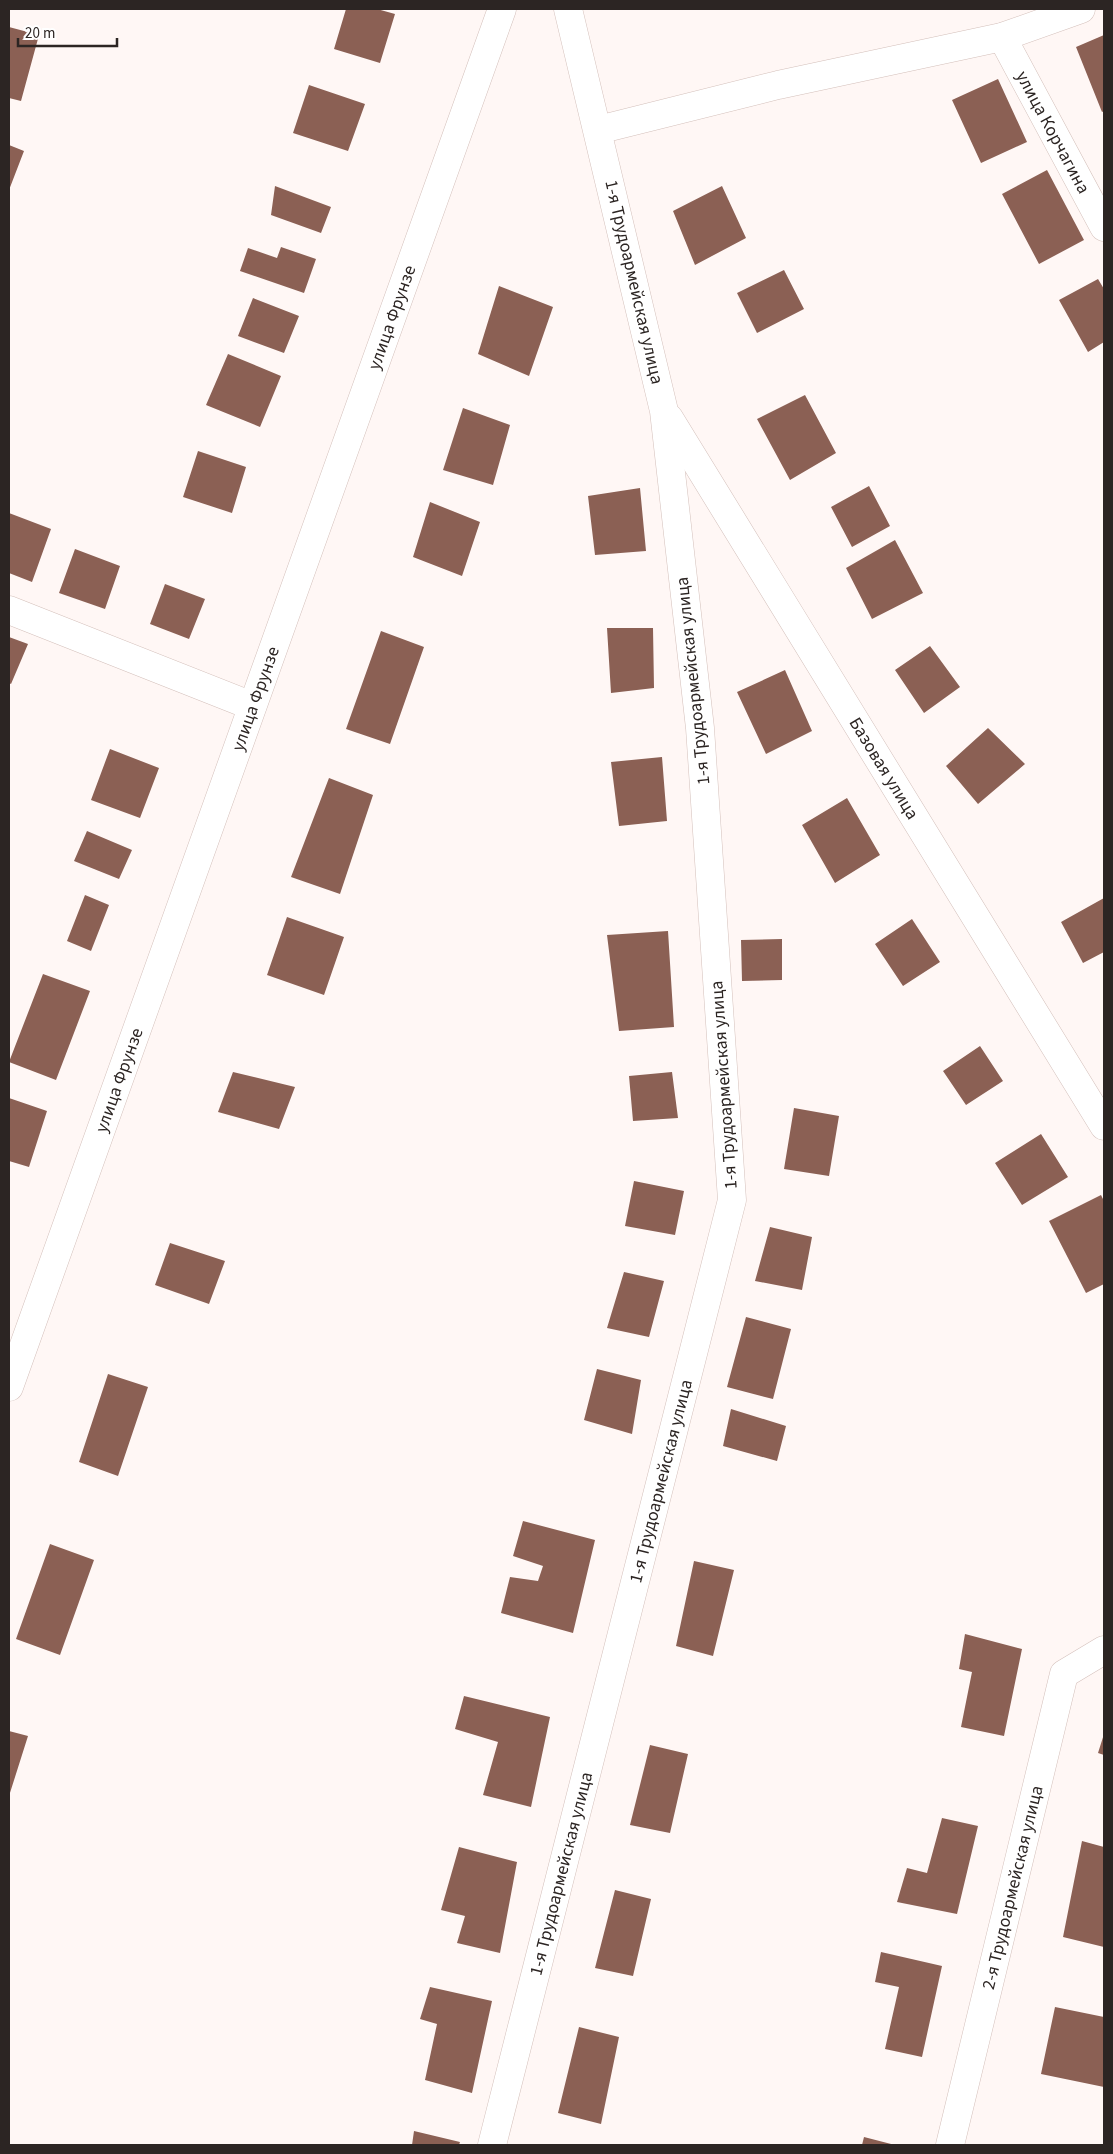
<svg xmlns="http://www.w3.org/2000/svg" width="1113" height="2154" viewBox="0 0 1113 2154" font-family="'Source Sans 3',sans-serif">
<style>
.building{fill:#8b6054}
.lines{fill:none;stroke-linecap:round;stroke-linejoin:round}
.street-casing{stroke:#d4c0bb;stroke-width:29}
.street{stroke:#fff;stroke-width:28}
.labels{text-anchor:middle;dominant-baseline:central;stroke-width:5;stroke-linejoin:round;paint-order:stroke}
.street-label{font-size:18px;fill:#2c2523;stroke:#fff}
</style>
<rect width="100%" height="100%" fill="#fff7f5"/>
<path class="building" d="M346,9H377L395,14L380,63L334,49Z
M9,27L39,35L21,101L9,98Z
M1104,35V111L1102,112L1076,47Z
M998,79L1027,142L981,163L952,100Z
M309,85L365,104L348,151L293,133Z
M9,145L24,151L9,190Z
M1047,170L1084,240L1039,264L1002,194Z
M275,186L331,207L321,233L271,215Z
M722,186L746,238L695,265L673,211Z
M281,247L316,259L304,293L240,271L248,248L277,258Z
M784,270L804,309L757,333L737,293Z
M1098,279L1104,289V342L1088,352L1059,300Z
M499,286L553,307L529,376L478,354Z
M253,298L299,316L284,353L238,336Z
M228,354L281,376L260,427L206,405Z
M805,395L836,453L790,480L757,419Z
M463,408L510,425L493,485L443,470Z
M198,451L246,467L232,513L183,497Z
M869,486L890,526L852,547L831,507Z
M640,488L646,551L595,555L588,496Z
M430,502L480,522L462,576L413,557Z
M9,513L51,529L32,582L9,573Z
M895,540L923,593L872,619L846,568Z
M75,549L120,566L105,609L59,593Z
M165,584L205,599L189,639L150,624Z
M607,628H653L654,688L611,693Z
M381,631L424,647L390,744L346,729Z
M9,637L28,644L11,684L9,683Z
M930,646L960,687L924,713L895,670Z
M785,670L812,731L766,754L737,692Z
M988,728L1025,764L978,804L946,766Z
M110,749L159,768L140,818L91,800Z
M662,757L667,821L619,826L611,762Z
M329,778L373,795L340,894L291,877Z
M847,798L880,855L835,883L802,825Z
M87,831L132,850L119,879L74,861Z
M85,895L109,905L91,951L67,941Z
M1104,898V952L1083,963L1061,922Z
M287,917L344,937L324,995L267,975Z
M912,919L940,962L903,986L875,944Z
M668,931L674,1027L619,1031L607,935Z
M782,939V980L742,981L741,940Z
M43,974L90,991L56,1080L9,1062Z
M980,1046L1003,1081L966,1105L943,1071Z
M233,1072L295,1087L279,1129L218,1112Z
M672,1072L678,1118L633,1121L629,1076Z
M9,1098L47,1111L29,1167L9,1161Z
M794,1108L839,1116L829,1176L784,1169Z
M1041,1134L1068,1177L1022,1205L995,1163Z
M634,1181L684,1191L675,1235L625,1226Z
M1101,1195L1104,1201V1284L1086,1293L1049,1221Z
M770,1227L812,1237L802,1290L755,1281Z
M170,1243L225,1261L209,1304L155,1285Z
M624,1272L664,1281L649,1337L607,1328Z
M746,1317L791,1329L773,1399L727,1387Z
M597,1369L641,1380L632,1434L584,1420Z
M108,1374L148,1387L118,1476L79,1462Z
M731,1409L786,1426L777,1461L723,1446Z
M523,1521L595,1540L573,1633L501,1613L510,1577L538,1581L543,1566L513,1556Z
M50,1544L94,1560L60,1655L16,1639Z
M694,1561L734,1570L713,1656L676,1646Z
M965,1634L1022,1649L1004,1736L961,1727L972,1672L959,1669Z
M464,1696L550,1717L531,1807L483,1795L498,1742L455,1729Z
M9,1731L28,1736L9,1796Z
M1104,1734V1755L1098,1753Z
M650,1745L688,1754L670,1833L630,1825Z
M942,1818L978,1826L957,1914L897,1902L907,1868L927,1873Z
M1082,1841L1104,1847V1947L1063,1937Z
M459,1847L517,1862L500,1953L457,1943L465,1916L441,1910Z
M615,1890L651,1899L633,1976L595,1968Z
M881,1952L942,1966L922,2057L885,2049L899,1987L875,1982Z
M430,1987L492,2001L472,2093L425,2080L437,2024L420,2019Z
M1055,2007L1104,2017V2087L1041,2074Z
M579,2027L619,2037L601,2124L558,2113Z
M414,2131L460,2142L459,2145H412Z
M864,2137L895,2145H862Z"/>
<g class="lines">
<g class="street-casing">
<g id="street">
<path id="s1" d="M1002,37L1104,227"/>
<path d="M598,130L778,85L1002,37L1081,9"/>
<path id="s2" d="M669,418L1104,1126"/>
<path d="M9,610L252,706"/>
<path id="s3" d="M9,1387L502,9"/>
<path id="s4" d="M492,2145L732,1200L700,728L664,411L568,9"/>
<path id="s5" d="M950,2145L1064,1674L1104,1650"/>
</g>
</g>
<use href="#street" class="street"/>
</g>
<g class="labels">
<g class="street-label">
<text stroke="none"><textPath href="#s1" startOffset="108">улица Корчагина</textPath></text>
<text transform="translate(634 282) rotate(77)">1-я Трудоармейская улица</text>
<text stroke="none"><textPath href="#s3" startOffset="1136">улица Фрунзе</textPath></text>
<text transform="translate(693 681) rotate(-96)">1-я Трудоармейская улица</text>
<text stroke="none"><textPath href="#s3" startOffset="731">улица Фрунзе</textPath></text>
<text stroke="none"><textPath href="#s2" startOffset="411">Базовая улица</textPath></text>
<text stroke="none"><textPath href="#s3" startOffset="326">улица Фрунзе</textPath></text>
<text transform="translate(724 1085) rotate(-94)">1-я Трудоармейская улица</text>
<text stroke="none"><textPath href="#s4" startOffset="685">1-я Трудоармейская улица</textPath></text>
<text stroke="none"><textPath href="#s4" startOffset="280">1-я Трудоармейская улица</textPath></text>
<text stroke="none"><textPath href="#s5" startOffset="265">2-я Трудоармейская улица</textPath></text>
</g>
</g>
<rect width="1113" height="2154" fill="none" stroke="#2c2523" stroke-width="20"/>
<path d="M18 38v8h99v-8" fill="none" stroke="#2c2523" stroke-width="2.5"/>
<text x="25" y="38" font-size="15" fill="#2c2523" stroke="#ffffff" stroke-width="4" paint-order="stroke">20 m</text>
</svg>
